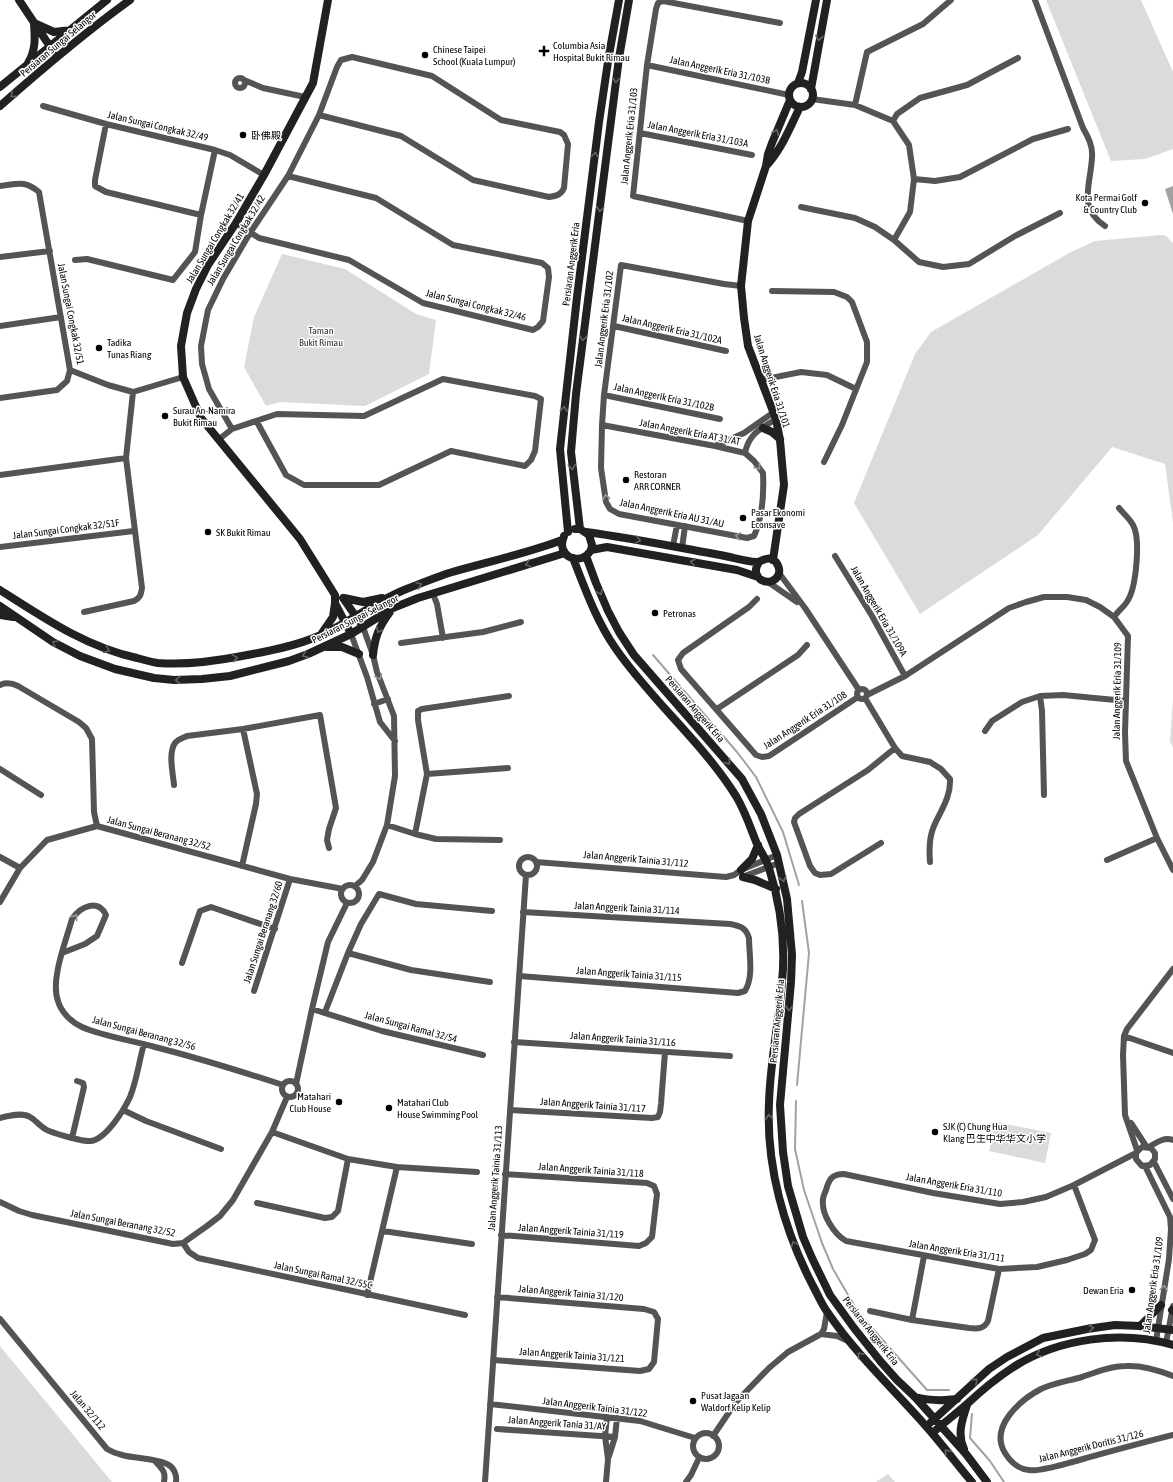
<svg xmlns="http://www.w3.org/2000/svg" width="1173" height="1482" viewBox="0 0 1173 1482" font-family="'Asap Condensed','Noto Sans SC',sans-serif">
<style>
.green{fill:#dbdbdb}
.water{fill:#a2a2a2}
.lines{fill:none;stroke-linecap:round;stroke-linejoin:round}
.stream{stroke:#a2a2a2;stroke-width:2}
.street{stroke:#545454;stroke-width:6}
.secondary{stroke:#212121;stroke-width:8}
.oneway{stroke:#646464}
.oneway2{stroke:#989898}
.poi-dot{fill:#000;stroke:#fff;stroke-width:1.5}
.labels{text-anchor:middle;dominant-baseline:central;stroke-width:3;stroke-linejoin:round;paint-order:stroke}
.street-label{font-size:10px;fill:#000;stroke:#fff}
.poi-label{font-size:10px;fill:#000;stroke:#fff;text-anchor:start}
.park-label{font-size:10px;fill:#323232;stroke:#fff}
</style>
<rect width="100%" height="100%" fill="#fff"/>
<path class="green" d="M1046,0H1141L1173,72V149L1145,159L1111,161Z
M1161,235L1166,236L1173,243V523L1165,464L1112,447L1038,535L920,614L854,503L915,354L931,332L1071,252L1095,241Z
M282,254L345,269L416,314L436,320L429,374L365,406L280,402L266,406L244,367L254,317Z
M1173,699V748L1170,741Z
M996,1122L1051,1133L1045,1163L989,1151Z
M0,1346L112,1482H0Z
M888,1474L895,1482H876Z"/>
<path class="water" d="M1173,186V214L1165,189Z"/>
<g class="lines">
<path class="stream" d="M653,655L737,752L756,777L783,832L799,885
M797,1085L809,953L802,901
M796,1101L795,1149L804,1190L822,1243L833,1269L858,1312L927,1390H949
M972,1414L970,1438L990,1461L1004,1482"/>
<path class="street" d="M1035,0L1083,128C1088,137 1093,146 1092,157C1091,184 1077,208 1105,226
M647,65L789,95
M235 83a5 5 0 1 1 10 0a5 5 0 1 1-10 0Z
M244,80L263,88L305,97
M812,99L855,105L893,121L909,145L914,179L910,212L894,240
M855,105L867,52L923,24L951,0
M43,106L106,124L215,150L230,155L264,175
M893,121L897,114L920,98L967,85L1018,58
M106,124L95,180V186L106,192L201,215
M640,133L752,155
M914,179L935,181L960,177L1033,139L1068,129
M0,186C18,184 24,180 39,192L70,370L67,381L57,390L0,398
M801,207L855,218L875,227L894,240L919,262L943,267L969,264L1015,236L1060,213
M748,221L633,196L647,65L656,9L658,3L663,1L780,23
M236,223L259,238L349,260L423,303L533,330L538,327L543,321L549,277L548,268L542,263L453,245L376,198L288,176
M0,257L50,251
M75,260L87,259L173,280L195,252L201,215L215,150
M772,291L834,292L847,297L852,302L867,342V362L842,425L824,462
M0,326L61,317
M614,326L726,351
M70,370L108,385L133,392L183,377
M761,380L801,372L827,375L856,389
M604,395L720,419
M602,425L715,446L745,453L754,461L763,473C764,493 762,518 754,536L747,538L619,514L610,509L606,502L601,468L602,425L604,395L621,265L724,284L741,286
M232,429L209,389L202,364L201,346L208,310L223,279L250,233L288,176L319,115L337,67L341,60L352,57L432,76L501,120L560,132L564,135L568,144L564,188C561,195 556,196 549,197L473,180L401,136L319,115
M218,440L232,429L277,414L364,416L443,379L535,396L541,399L535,451L531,460L525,466L451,451L379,485H304L286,475L257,422
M715,446L744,433L774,412
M745,453C749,433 761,429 776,419
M0,475L126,458
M673,546L677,525
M0,547L134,531
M682,548L685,526
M835,556L872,616L905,676
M779,573L805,608L859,690
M768,582L797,602
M433,594L437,604L443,638
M757,599L749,607L683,653L678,660L681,669L756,755L762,757L769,756L858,697
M84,612L134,601C140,598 141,595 142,588L126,458L133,392
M1114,617C1118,611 1125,606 1128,600C1136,587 1141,539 1133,525C1130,519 1124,514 1119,508
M351,634L367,677L380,722L395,741
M401,643L483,632L521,622
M0,685C6,682 12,683 18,686L79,722L86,728L92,739L94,812L97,826
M857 694a5 5 0 1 1 10 0a5 5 0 1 1-10 0Z
M867,695L905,676L1009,608L1026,602L1044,597H1067L1086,600L1100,607L1114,617L1128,636L1125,733L1126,761L1157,838L1173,870
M1040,696L1042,711L1044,795
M865,698L895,748L902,756L930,762L941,769L950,779C951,797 941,810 934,826C929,837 929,850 930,862
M374,704L388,699
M717,709L798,655L807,645
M985,731L992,721L1022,702L1040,696L1063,695L1126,701
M0,769L41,795
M427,774L508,768
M174,785C173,773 168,753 175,743C178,739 183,738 187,736L243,729L320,715L336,808L329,829L327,840L329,848
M387,825L415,834L436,839L500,840
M415,834L427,774L418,720V711L422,709L509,696
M881,843L831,874L820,875L815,873L810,866L794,822L795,818L799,814L868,770L895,748
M0,857L20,868
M519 866a9 9 0 1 1 18 0a9 9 0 1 1-18 0Z
M1107,860L1157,838
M536,862L726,877L734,875L741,870L777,855
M242,866L256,804L257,794L243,729
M742,877L779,863
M341 894a9 9 0 1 1 18 0a9 9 0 1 1-18 0Z
M355,886L362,880L373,862L387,825L395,776L394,716L377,672L373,655L363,627
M0,902L20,868L47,840L97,826L290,879L343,889
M62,953L85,944L97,936L106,915C98,898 80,907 72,919C66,941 50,980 58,1001C61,1012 71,1022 82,1027C105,1037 131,1040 155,1047C198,1058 240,1071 283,1085
M348,953L411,970L490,982
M182,963L200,911L211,907L275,929
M519,976L738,993L745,991C754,976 749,955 749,938C746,928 741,926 730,924L523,912
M254,991L290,879
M312,1009L382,1031L483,1055
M325,1012L348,953L361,924L379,894L416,904L492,911
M1124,1036L1173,1053
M514,1042L730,1056
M282 1089a8 8 0 1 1 16 0a8 8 0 1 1-16 0Z
M296,1084L312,1009L328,942L347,903
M123,1110L146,1121L221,1149
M510,1110L652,1118L658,1117L660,1112L661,1104L665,1052
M0,1118C8,1116 22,1112 30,1117C37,1121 41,1128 49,1131C57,1134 83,1142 91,1141C106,1139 124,1110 130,1097C137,1080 139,1061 144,1044
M1131,1123L1146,1146
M272,1132L348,1159L397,1167L477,1172
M72,1138L84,1087L83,1083L77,1081
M1149,1147C1157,1142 1164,1137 1173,1140
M1137,1150L1125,1115L1123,1055L1124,1036L1127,1029L1173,969
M1154,1162L1173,1199
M1145,1166L1170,1217L1171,1229L1169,1259L1156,1341
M1074,1185L1095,1240L1091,1250L1085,1254L1067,1260L1037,1267L999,1269L846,1241C834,1234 821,1214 823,1199C823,1196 825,1193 826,1190C829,1179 832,1174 844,1174L933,1193L1000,1204L1023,1202L1046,1197L1074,1185L1136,1153L1142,1147L1151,1148L1155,1153V1159L1150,1165L1142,1166L1136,1159V1153
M0,1202L19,1211L32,1215L173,1244L183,1243L207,1226L220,1216L233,1200L272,1132L287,1097
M257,1203L325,1218L332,1217L338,1211L348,1159
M383,1231L472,1244
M501,1235L639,1246L646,1243L652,1237L657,1194L654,1186L647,1183L505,1174
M183,1243L189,1252L198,1258L465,1315
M367,1295L397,1167
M870,1311L912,1320L969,1328C978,1329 984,1329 988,1321L999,1269
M827,1312L824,1329L821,1334L837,1336L848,1341
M0,1319L107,1449C125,1460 148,1456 167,1464C174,1467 177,1475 176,1482
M912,1320L924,1256
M1166,1343L1173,1306
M493,1360L640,1371L649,1369L654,1362L658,1319L654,1312L644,1309L497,1297
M1173,1376C1158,1370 1142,1365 1126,1366C1111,1366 1096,1372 1082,1377C1068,1381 1054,1383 1041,1389C1020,1400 989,1427 1005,1453C1010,1461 1018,1469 1029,1470C1040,1472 1064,1464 1076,1461C1108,1452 1141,1443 1173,1435
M490,1404L640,1421L695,1438
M497,1429L615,1437
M693 1446a13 13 0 1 1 26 0a13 13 0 1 1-26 0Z
M713,1436L736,1402L769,1368L788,1352L821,1334
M609,1456L615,1437L617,1418
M155,1461C162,1469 166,1471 164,1482
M485,1482L526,875
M606,1482L608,1459L605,1436L607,1417
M686,1482L691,1475L699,1458"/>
<path class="secondary" d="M19,0L53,51
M328,0L313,83L264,175L236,223L208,265L196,289L187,313L181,346L183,377L201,418L300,539L335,595V603L351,634
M28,63C36,50 35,38 34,23L54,32L71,30
M798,83L802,72L816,0
M789 95a12 12 0 1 1 24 0a12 12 0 1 1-24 0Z
M0,87L107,0
M811,89L827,0
M0,106C42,69 84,33 130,0
M766,166C782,149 790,127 800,107
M763,428L772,432L780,439
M575,529H580L589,535L592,545L591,550
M580,529L571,452L576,394L619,58L629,0
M568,532L560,449L577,297L599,122L609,55L619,0
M586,532C631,538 676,547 720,555C732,557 744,561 756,562C763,562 768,554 776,562C778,565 780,569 779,573C774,590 747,580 759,562
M564,536C555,556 580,568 591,550L607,547L737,570L758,577
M586,556L596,583L608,611L619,632L634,655L742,779L761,814L777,855L787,899L792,955L791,982L780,1105L783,1152L788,1186L803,1237L812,1258L830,1295L854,1328L881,1362L897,1380L915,1397L966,1454L987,1482
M573,558C585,589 597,622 616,649C652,701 702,742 736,796C746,813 750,827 757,844C761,852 766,859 769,868C781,906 786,942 782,982C779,1022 770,1062 769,1103C766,1166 784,1230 813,1286C818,1295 822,1305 828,1313C856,1354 892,1388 925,1425C941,1443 956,1463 972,1482
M773,560L784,485L780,440L776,419L748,346L744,318L741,286L748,221L766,166L768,154L772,143L790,100
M0,590C44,618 86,647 137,658C144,660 151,662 158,663C184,665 216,661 242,656C269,651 296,646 321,635C350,622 375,602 404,590C419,584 434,578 449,573C487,562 525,554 562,540
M343,598L359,621
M344,598L363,602L382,598
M0,606L53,642L80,656L115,669L154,678L174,680L202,679L230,676L289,661L308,654L351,634L393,608L418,598L565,553
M0,615L13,617
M322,633L333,617L335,603
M327,647H342L359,654
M373,655C375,636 379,627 390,612
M741,870L752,859L758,845
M743,877L755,880L776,889
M1172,1310L1173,1311
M1140,1326L1161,1305
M915,1397C930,1401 942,1401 957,1399
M931,1422L989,1369L1007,1357L1043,1338L1087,1329L1115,1325L1140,1326L1173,1330
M936,1430C946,1421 957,1413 967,1404C981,1391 995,1379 1012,1368C1058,1338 1121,1330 1173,1345
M964,1449C957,1434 962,1420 967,1405"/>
</g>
<defs><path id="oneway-chevron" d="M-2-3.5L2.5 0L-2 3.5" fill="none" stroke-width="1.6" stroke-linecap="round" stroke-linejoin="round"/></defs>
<g class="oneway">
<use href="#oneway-chevron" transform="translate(819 38) rotate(101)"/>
<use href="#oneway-chevron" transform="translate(616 80) rotate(97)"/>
<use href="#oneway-chevron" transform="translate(13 95) rotate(139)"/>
<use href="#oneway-chevron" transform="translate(776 132) rotate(-67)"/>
<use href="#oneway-chevron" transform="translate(595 155) rotate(-83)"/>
<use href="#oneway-chevron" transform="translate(600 209) rotate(98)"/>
<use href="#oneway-chevron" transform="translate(583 338) rotate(97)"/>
<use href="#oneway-chevron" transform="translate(564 409) rotate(-84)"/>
<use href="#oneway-chevron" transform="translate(572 467) rotate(84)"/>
<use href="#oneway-chevron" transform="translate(638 540) rotate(10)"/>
<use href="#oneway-chevron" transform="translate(693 562) rotate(-169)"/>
<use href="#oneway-chevron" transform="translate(528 564) rotate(163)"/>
<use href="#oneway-chevron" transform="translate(419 585) rotate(-21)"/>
<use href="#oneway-chevron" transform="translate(600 592) rotate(66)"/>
<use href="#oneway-chevron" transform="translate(379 630) rotate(115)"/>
<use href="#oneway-chevron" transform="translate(55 643) rotate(-150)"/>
<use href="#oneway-chevron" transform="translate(107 650) rotate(20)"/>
<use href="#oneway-chevron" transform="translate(305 655) rotate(159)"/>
<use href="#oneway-chevron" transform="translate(235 658) rotate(-9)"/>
<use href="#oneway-chevron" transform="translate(178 680) rotate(179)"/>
<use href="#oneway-chevron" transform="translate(728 762) rotate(49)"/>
<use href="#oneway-chevron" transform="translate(783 879) rotate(77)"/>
<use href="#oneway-chevron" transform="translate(789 1008) rotate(95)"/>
<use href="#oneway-chevron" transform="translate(769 1117) rotate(-93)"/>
<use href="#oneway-chevron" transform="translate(794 1244) rotate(-111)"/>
<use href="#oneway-chevron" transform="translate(1091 1328) rotate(-7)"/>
<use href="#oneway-chevron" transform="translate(1039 1354) rotate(157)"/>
<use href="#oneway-chevron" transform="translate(860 1355) rotate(-130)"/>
<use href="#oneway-chevron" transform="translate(975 1381) rotate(-44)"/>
<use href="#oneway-chevron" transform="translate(947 1452) rotate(-130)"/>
</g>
<g class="oneway2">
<use href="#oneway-chevron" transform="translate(758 467) rotate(52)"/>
<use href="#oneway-chevron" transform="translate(606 497) rotate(-101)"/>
<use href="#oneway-chevron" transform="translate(738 536) rotate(-169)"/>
<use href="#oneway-chevron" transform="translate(379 677) rotate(68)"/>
<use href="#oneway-chevron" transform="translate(75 917) rotate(-56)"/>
<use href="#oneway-chevron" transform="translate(1164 1288) rotate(-81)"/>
</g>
<g class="poi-dot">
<path d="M542 45h4v4h4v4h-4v4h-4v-4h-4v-4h4z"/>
<circle cx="425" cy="55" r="4"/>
<circle cx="243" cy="135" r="4"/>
<circle cx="1145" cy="203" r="4"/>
<circle cx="99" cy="348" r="4"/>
<circle cx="165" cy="416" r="4"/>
<circle cx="626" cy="480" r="4"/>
<circle cx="743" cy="518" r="4"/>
<circle cx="208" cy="532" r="4"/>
<circle cx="655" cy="613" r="4"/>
<circle cx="339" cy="1102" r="4"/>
<circle cx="389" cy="1108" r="4"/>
<circle cx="935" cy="1132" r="4"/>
<circle cx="1132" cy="1290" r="4"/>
<circle cx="693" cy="1401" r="4"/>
</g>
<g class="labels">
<g class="street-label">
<text transform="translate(58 44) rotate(-40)">Persiaran Sungai Selangor</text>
<text transform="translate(720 70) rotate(12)">Jalan Anggerik Eria 31/103B</text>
<text transform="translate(158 126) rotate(13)">Jalan Sungai Congkak 32/49</text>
<text transform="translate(698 134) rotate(11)">Jalan Anggerik Eria 31/103A</text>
<text transform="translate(629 136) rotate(-84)">Jalan Anggerik Eria 31/103</text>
<text transform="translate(215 238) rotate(-59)">Jalan Sungai Congkak 32/41</text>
<text transform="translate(236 240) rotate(-59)">Jalan Sungai Congkak 32/42</text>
<text transform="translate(571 264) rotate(-83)">Persiaran Anggerik Eria</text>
<text transform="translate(476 305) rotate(14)">Jalan Sungai Congkak 32/46</text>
<text transform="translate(71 314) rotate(79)">Jalan Sungai Congkak 32/51</text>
<text transform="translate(604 319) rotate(-83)">Jalan Anggerik Eria 31/102</text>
<text transform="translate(672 329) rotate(13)">Jalan Anggerik Eria 31/102A</text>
<text transform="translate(772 381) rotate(72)">Jalan Anggerik Eria 31/101</text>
<text transform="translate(664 397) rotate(12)">Jalan Anggerik Eria 31/102B</text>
<text transform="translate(690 432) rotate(11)">Jalan Anggerik Eria AT 31/AT</text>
<text transform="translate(672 513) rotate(12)">Jalan Anggerik Eria AU 31/AU</text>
<text transform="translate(66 529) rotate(-7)">Jalan Sungai Congkak 32/51F</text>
<text transform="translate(879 611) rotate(60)">Jalan Anggerik Eria 31/109A</text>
<text transform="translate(355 619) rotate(-27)">Persiaran Sungai Selangor</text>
<text transform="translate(1117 691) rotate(-89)">Jalan Anggerik Eria 31/109</text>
<text transform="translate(695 709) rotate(49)">Persiaran Anggerik Eria</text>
<text transform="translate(805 720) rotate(-33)">Jalan Anggerik Eria 31/108</text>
<text transform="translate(159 833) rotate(15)">Jalan Sungai Beranang 32/52</text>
<text transform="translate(636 859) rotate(5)">Jalan Anggerik Tainia 31/112</text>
<text transform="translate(627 908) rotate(3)">Jalan Anggerik Tainia 31/114</text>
<text transform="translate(263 932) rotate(-72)">Jalan Sungai Beranang 32/60</text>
<text transform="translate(629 974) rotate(4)">Jalan Anggerik Tainia 31/115</text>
<text transform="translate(777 1021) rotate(-85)">Persiaran Anggerik Eria</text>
<text transform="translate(411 1027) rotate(15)">Jalan Sungai Ramal 32/54</text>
<text transform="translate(144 1033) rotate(15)">Jalan Sungai Beranang 32/56</text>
<text transform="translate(623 1039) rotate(4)">Jalan Anggerik Tainia 31/116</text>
<text transform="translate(593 1105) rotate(4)">Jalan Anggerik Tainia 31/117</text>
<text transform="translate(591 1170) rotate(4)">Jalan Anggerik Tainia 31/118</text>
<text transform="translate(495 1178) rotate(-86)">Jalan Anggerik Tainia 31/113</text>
<text transform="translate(954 1185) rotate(10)">Jalan Anggerik Eria 31/110</text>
<text transform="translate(123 1223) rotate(11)">Jalan Sungai Beranang 32/52</text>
<text transform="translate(571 1231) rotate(4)">Jalan Anggerik Tainia 31/119</text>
<text transform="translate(957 1251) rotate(9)">Jalan Anggerik Eria 31/111</text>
<text transform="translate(323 1275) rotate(12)">Jalan Sungai Ramal 32/55C</text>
<text transform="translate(1153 1285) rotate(-82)">Jalan Anggerik Eria 31/109</text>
<text transform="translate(571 1293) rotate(5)">Jalan Anggerik Tainia 31/120</text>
<text transform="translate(871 1331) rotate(52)">Persiaran Anggerik Eria</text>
<text transform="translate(572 1355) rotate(4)">Jalan Anggerik Tainia 31/121</text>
<text transform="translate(595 1407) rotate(7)">Jalan Anggerik Tainia 31/122</text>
<text transform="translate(88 1410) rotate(50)">Jalan 32/112</text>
<text transform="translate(557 1423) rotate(4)">Jalan Anggerik Tania 31/AY</text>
<text transform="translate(1091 1446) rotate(-14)">Jalan Anggerik Doritis 31/126</text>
</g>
<g class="poi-label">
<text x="553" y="45">Columbia Asia<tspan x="553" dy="12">Hospital Bukit Rimau</tspan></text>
<text x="433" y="49">Chinese Taipei<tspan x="433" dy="12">School (Kuala Lumpur)</tspan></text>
<text x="251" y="135">卧佛殿</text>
<text x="1137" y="197" text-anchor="end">Kota Permai Golf<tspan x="1137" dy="12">&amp; Country Club</tspan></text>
<text x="107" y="342">Tadika<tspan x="107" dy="12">Tunas Riang</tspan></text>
<text x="173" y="410">Surau An-Namira<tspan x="173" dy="12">Bukit Rimau</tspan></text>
<text x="634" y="474">Restoran<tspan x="634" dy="12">ARR CORNER</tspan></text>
<text x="751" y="512">Pasar Ekonomi<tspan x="751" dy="12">Econsave</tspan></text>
<text x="216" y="532">SK Bukit Rimau</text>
<text x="663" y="613">Petronas</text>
<text x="331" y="1096" text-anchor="end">Matahari<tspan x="331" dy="12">Club House</tspan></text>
<text x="397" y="1102">Matahari Club<tspan x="397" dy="12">House Swimming Pool</tspan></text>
<text x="943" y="1126">SJK (C) Chung Hua<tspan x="943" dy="12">Klang 巴生中华华文小学</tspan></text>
<text x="1124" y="1290" text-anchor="end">Dewan Eria</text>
<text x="701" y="1395">Pusat Jagaan<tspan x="701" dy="12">Waldorf Kelip Kelip</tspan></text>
</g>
<g class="park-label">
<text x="321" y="330">Taman<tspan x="321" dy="12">Bukit Rimau</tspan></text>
</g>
</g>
</svg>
